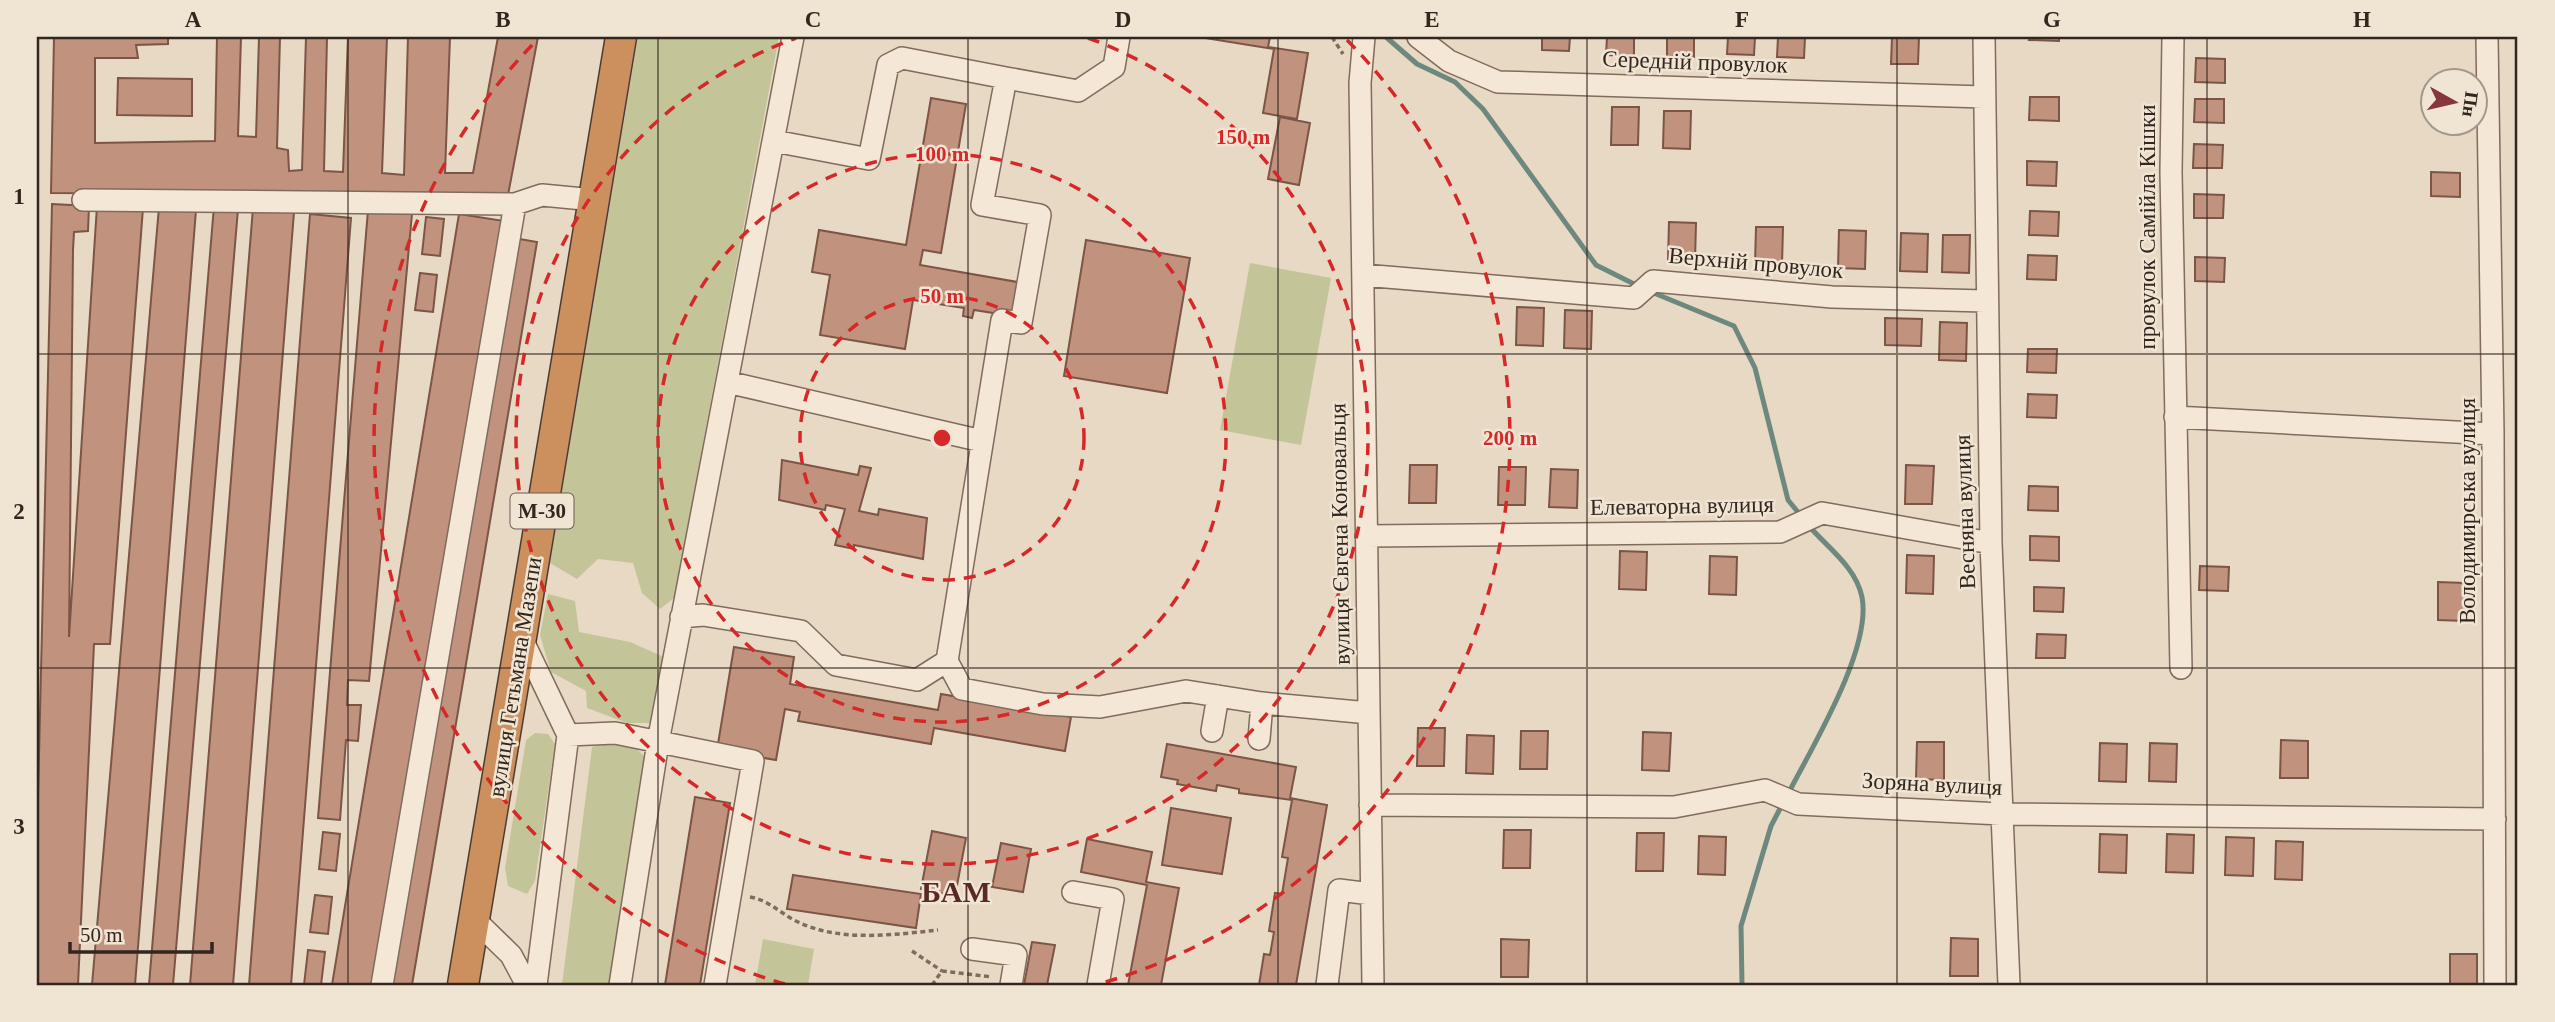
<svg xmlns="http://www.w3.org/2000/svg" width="2555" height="1022" viewBox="0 0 2555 1022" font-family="Georgia,serif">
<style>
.green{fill:#c4c499}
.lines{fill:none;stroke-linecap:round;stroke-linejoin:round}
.stream{stroke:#6d887e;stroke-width:5}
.building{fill:#c1937e;stroke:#7c5546;stroke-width:2}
.minor-casing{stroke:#806b5d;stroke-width:24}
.highway-casing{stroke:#4e3b30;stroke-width:33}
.path{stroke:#806b5d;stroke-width:3.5;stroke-dasharray:5 3.5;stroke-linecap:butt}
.minor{stroke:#f4e7d6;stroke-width:21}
.highway{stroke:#cc905f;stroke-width:30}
.grid{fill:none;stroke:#32261f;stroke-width:2;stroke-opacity:0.55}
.ring{fill:none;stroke:#d62828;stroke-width:3.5;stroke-dasharray:12 9}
.labels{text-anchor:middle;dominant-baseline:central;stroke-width:5;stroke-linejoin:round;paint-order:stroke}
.shield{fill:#f0e4d2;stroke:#6b5f55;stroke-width:2}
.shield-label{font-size:21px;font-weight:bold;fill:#32261f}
.street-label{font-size:23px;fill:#32261f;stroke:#f0e4d2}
.district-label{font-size:30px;font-weight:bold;fill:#592924;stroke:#f0e4d2}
.centre{fill:#d62828;stroke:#f0e4d2;stroke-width:3.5}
.ring-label{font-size:21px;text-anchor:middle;font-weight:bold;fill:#d62828;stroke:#f0e4d2;stroke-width:5;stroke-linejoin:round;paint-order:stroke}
.neatline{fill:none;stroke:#32261f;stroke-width:2.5}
.grid-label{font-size:23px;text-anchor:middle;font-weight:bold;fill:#32261f}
</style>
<rect width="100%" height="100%" fill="#e8d9c4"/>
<path class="green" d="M638,37H779L674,598L660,609L642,593L633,563L598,559L577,579L550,563Z
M1250,263L1331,278L1301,445L1220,430Z
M548,594L575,601L579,632L630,642L664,657L652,723H627L587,708L586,691L551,672L540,635Z
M535,733L548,734L555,744L535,881L527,894L508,886L505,868L526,740Z
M611,742L632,744L647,759L611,985H562L592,747Z
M763,939L814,949L808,985H755Z"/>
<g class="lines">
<path class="stream" d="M1386,37L1417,64L1455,82L1483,109L1596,265L1640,287
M1649,291L1734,326L1755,368L1788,500L1802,517
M1788,794C1812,747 1872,649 1862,597C1856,567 1827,547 1808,525
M1742,985L1741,926L1771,826L1783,803"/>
</g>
<path class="building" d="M54,37H168V44L136,45L138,58H95V143L215,141L217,37H241L238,136L256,137L259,37H280L277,148L288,150L289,171L302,170L306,37H327L324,171L343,172L348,37H387L382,173L404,175L408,37H450L445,173H473L498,37H538L508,195L51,193Z
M1199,37H1270L1268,47L1308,53L1297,119L1263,113L1274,49Z
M1542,37H1570L1569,51L1542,50Z
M1607,37H1634V56L1606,55Z
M1667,37H1694V57L1667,56Z
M1728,37H1755L1754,55L1727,54Z
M1778,37H1805L1804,58L1777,57Z
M1892,37H1919L1918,64H1891Z
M2030,37H2059V41L2029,40Z
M2196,58L2225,59V83L2195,82Z
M118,78L192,79V116L117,115Z
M2030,97H2059V121L2029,120Z
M931,98L966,104L941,253L923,250L920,265L1023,283L1018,317L974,310L972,318L963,316L964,308L913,300L905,349L820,335L830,275L812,272L819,230L906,245Z
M2195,99H2224V123L2194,122Z
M1612,107H1639L1638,145H1611Z
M1664,111H1691L1690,149L1663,148Z
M1280,117L1310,123L1299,185L1268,179Z
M2194,144L2223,145L2222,168H2193Z
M2027,161L2057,162L2056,186L2027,185Z
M2431,172L2460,173V197L2431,196Z
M2194,194L2224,195L2223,218H2194Z
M52,204L89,206L88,231L74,232L73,250L69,637L97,206L143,208L110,644H94L78,985H37V841Z
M214,206L238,209L173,985H149Z
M159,207L196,210L135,985H92Z
M253,208L294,212L233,985H190Z
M368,210L412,214L369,681L348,680L347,705H361L358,741L346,740L340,820L318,818Z
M2030,211L2059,212L2058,236L2029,235Z
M310,214L351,218L291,985H249Z
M459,214L504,221L374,985H332Z
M426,217L444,219L440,256L422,254Z
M1669,222L1696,223L1695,261L1668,260Z
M1756,227H1783L1782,265L1755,264Z
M1839,230L1866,231L1865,269L1838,268Z
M1901,233L1928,234L1927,272L1900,271Z
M1943,235H1970L1969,273L1942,272Z
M514,238L537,242L412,985H390Z
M1086,240L1190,258L1167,393L1064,376Z
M2028,255L2057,256L2056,280L2027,279Z
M2195,257L2225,258L2224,282L2195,281Z
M420,273L437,275L433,312L415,310Z
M1517,307L1544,308L1543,346L1516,345Z
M1565,310L1592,311L1591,349L1564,348Z
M1885,318L1922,319L1921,346L1885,345Z
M1940,322L1967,323L1966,361L1939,360Z
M2028,349H2057L2056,373L2027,372Z
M2028,394L2057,395L2056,418L2027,417Z
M782,460L858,475L860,466L871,468L859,511L878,515L879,509L927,518L923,559L854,545V549L835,545L845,509L826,505L825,510L779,500Z
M1410,465H1437L1436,503H1409Z
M1906,465L1934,466L1932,504H1905Z
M1499,467H1526L1525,505H1498Z
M1551,469L1578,470L1577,508L1549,507Z
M2029,486L2058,487V511L2028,510Z
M2030,536L2059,537V561L2030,560Z
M1620,551L1647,552L1646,590L1619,589Z
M1907,555L1934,556L1933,594L1906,593Z
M1710,556L1737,557L1736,595L1709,594Z
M2200,566L2229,567L2228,591L2199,590Z
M2438,582L2465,583V621L2438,620Z
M2034,587L2064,588L2063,612L2034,611Z
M2037,634L2066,635L2065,658H2036Z
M734,647L794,657L790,684L938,710L941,694L1071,717L1065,751L934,728L931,744L798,721L800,712L785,709L776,760L717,750Z
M1418,728H1445L1444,766H1417Z
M1521,731H1548L1547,769H1520Z
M1643,732L1671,733L1669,771L1642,770Z
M1467,735L1494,736L1493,774L1466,773Z
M2281,740L2308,741V778H2280Z
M1917,742H1944V780L1916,779Z
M2100,743L2127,744L2126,782L2099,781Z
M2150,743L2177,744L2176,782L2149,781Z
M1167,744L1296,767L1290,798L1327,805L1296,985H1259L1264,954L1270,955L1274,932L1269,931L1275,893L1282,894L1288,858L1282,857L1292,800L1239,793V789L1217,785L1216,791L1177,784L1178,780L1161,777Z
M695,797L730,803L700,985H665Z
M1171,808L1231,818L1222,874L1162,865Z
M1504,830H1531L1530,868H1503Z
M932,831L966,838L955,896L921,889Z
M323,832L340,834L336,871L319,869Z
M1637,833H1664L1663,871H1636Z
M2100,834L2127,835L2126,873L2099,872Z
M2167,834L2194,835L2193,873L2166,872Z
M1699,836L1726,837L1725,875L1698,874Z
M2226,837L2254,838L2253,876L2225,875Z
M1087,839L1152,852L1146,882L1179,888L1161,985H1128L1147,885L1081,872Z
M2276,841L2303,842L2302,880L2275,879Z
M1001,843L1031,849L1023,892L992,887Z
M793,875L921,894L916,928L787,909Z
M315,895L332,897L328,934L310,932Z
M1951,938L1978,939V976H1950Z
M1501,939L1529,940L1528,977H1501Z
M1032,942L1055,945L1047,985H1024Z
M308,950L325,952L321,985H304Z
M2450,954H2477V985H2450Z"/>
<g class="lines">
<g class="minor-casing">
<path id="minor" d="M1364,37L1360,83L1373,985
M1418,37L1449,61L1498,82L1984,97
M1984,37L1991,543L2009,985
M2173,37L2171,172L2181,668
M2487,37L2493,434L2495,985
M774,141L869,159L888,65L902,58L1006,78
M83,200L515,204L542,195L594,200
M1363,275L1634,298L1653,281L1832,297L1985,301
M727,382L982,441
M2175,417L2493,434
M1366,536L1780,532L1822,513L1991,543
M681,617L703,615L801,631L836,665L917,680L947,661L1002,320L1021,323L1040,215L982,205L1006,78L1078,91L1114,67L1119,37
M521,637L568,735L536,985
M947,661L962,689L1043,704L1100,707L1186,691L1262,703L1369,713
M1212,731L1218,696
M568,735L615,733L753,761L715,985
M1259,739L1262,703
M1370,805L1674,807L1765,790L1798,804L2001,814L2495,819
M1073,892L1113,899L1098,985
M474,919L511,955L527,985
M972,949L1016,955L1011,985
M382,985L515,204
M620,985L658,742L793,37
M1327,985L1339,890L1371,894"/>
</g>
<g class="highway-casing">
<path id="highway" d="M463,985L621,37"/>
</g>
<path class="path" d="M1332,37L1343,54
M750,897C769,900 781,914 798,922C839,942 893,935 938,930
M912,951L942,971
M932,985L942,971L992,977"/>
<use href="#minor" class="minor"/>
<use href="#highway" class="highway"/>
</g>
<path class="grid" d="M348,37V985M658,37V985M968,37V985M1278,37V985M1587,37V985M1897,37V985M2207,37V985M37,354H2518M37,668H2518"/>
<g class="ring">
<circle cx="942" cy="438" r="142"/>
<circle cx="942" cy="438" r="284"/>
<path d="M1088 38A426 426 0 1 1 796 38"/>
<path d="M785 984A568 568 0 0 1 537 40M1347 40A568 568 0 0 1 1099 984"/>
</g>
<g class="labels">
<rect class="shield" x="510.5" y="493.5" width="63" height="35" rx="5"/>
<g class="shield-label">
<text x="542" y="511">М-30</text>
</g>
<g class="street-label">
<text transform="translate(1695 62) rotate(2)">Середній провулок</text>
<text transform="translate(2147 227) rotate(-90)">провулок Самійла Кішки</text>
<text transform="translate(1756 263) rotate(5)">Верхній провулок</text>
<text transform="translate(1682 506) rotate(-1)">Елеваторна вулиця</text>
<text transform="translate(2467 511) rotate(-90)">Володимирська вулиця</text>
<text transform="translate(1965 512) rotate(-92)">Весняна вулиця</text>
<text transform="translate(1340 534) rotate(-91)">вулиця Євгена Коновальця</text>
<text transform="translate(515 677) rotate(-81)">вулиця Гетьмана Мазепи</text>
<text transform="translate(1932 784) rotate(3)">Зоряна вулиця</text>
</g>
<g class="district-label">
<text x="956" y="891">БАМ</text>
</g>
</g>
<circle cx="942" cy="438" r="10" class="centre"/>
<g class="ring-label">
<text x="1243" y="144">150 m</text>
<text x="942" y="161">100 m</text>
<text x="942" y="303">50 m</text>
<text x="1510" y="445">200 m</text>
</g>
<rect width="2555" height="1022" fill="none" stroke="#f0e4d2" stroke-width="77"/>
<g transform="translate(2454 102) rotate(98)"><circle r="33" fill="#f0e4d2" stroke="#a4988a" stroke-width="2"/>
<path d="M0-5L12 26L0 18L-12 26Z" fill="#87353e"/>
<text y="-10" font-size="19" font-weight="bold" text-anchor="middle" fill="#32261f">Пн</text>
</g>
<path d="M70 942v10h142v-10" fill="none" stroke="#32261f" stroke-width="3.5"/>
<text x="80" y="942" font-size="21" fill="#32261f" stroke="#f0e4d2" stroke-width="5" paint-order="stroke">50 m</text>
<rect x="38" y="38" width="2478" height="946" class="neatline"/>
<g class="grid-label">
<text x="193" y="27">A</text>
<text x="503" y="27">B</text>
<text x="813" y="27">C</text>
<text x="1123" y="27">D</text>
<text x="1432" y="27">E</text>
<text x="1742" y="27">F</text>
<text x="2052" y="27">G</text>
<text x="2362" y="27">H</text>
<text x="19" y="204">1</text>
<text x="19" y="519">2</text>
<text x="19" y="834">3</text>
</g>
</svg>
